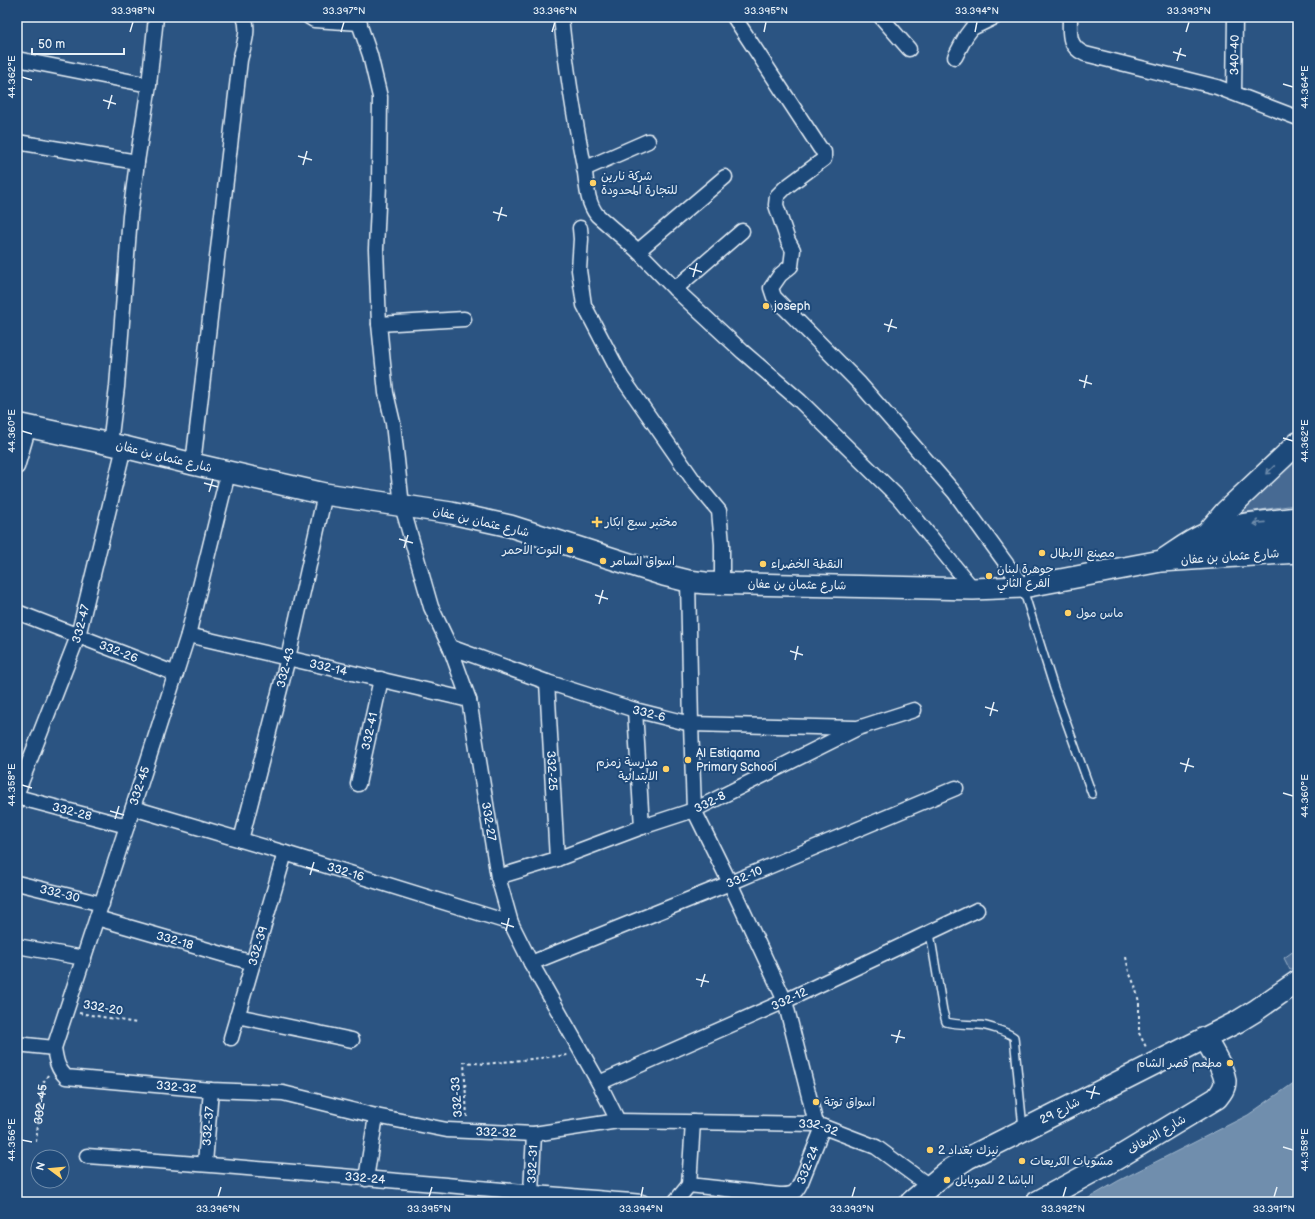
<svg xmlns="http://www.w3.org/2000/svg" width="1315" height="1219" viewBox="0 0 1315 1219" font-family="'Balsamiq Sans','Playpen Sans Arabic',sans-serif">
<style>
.green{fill:#476b93;stroke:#98aec6}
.water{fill:#708ead;stroke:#a0b6cb}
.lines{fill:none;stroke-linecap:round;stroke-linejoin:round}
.lane-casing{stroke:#e8f1f8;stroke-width:10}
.street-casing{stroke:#e8f1f8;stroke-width:17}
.secondary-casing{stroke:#e8f1f8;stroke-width:24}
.path{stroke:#e8f1f8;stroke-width:2;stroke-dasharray:3 3;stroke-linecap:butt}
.lane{stroke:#1f4a7a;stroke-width:7}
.street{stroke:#1f4a7a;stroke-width:14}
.secondary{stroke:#1f4a7a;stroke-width:21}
.oneway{stroke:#6f8dac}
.ticks{fill:none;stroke:#e8f1f8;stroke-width:1.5}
.poi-dot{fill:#ffd166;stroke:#1f4a7a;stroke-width:1.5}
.labels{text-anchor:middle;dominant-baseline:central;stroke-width:4;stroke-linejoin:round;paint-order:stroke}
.street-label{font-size:12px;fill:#e8f1f8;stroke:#1f4a7a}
.poi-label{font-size:12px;fill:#e8f1f8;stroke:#1f4a7a;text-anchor:start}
.neatline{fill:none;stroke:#e8f1f8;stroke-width:1.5}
.ticks-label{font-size:10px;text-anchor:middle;fill:#e8f1f8}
</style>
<rect width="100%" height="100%" fill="#2b5482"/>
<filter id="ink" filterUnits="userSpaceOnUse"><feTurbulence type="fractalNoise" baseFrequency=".025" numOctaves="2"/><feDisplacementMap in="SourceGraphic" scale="8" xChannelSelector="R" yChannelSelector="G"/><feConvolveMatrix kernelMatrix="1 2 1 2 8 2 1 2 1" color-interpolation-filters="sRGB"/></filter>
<g filter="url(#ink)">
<path class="green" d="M1295,458V505L1233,514Z
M1298,948V965L1290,970L1284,958Z"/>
<path class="water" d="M1298,1080V1202H1082L1118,1181L1248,1115Z"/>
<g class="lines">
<g class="lane-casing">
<path id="lane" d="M1023,589L1054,688L1092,794
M930,933L943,1011L946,1022C957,1025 967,1024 978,1025C987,1025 1007,1032 1014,1037L1023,1128"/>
</g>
<g class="street-casing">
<g id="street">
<path d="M309,17L314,20L360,23"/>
<path id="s2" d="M357,17L370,55L380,97L379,184L376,249L379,324L386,393L393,423L402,506L431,607L450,647L469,700L498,877L511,923L531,963L599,1083L618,1121"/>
<path d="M561,17C566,67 574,116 584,166C587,183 586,201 597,215L638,251L675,289L743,352L800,401L899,498L973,589"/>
<path d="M734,17L820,148L824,152V159L785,188L777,196L776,205L788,241L793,250L791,266L780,275L771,288L774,297L860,384L955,493L1023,587"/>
<path d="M881,17L909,49"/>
<path d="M1070,17C1070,33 1067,46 1085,54L1217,87L1298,118"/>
<path d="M955,57L966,36L972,28L995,17"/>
<path d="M17,59L149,85"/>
<path id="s3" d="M1234,93L1235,17"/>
<path d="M17,142L137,162"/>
<path d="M584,169L648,141"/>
<path d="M580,228L581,239L579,270L584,305L621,376L694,481L719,511L722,544V583"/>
<path d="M638,251L725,177"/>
<path d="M675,289L742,231"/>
<path d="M379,324L464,319"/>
<path d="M110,444L117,387L130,216L137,162L149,85L156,17"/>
<path d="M193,464L240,60C243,47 250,30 244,17"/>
<path d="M17,467L29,426"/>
<path id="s4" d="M228,473L188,635L127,826L54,1048C56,1060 57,1068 66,1077L211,1090L283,1093L376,1116L447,1130L534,1134L618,1121L816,1124L876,1147L929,1186"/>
<path d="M688,581L691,724L694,810L730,883L785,1001L816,1124"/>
<path id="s5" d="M17,612L176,674"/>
<path id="s6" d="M188,635L469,700"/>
<path id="s7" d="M450,647L547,682L635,710L691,724L855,728"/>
<path id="s8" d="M547,682L557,859"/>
<path d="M635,710L642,827"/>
<path id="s9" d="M358,784L381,679"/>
<path id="s10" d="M17,793L78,636L124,447"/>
<path id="s11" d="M17,797L127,826"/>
<path id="s12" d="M133,808L285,853L511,923"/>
<path id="s13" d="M241,840L288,658L325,494"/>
<path id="s14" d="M498,877L557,859L642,827L694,810L858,728L914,710"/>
<path id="s15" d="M17,883L102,904"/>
<path id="s16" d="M97,918L253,963"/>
<path d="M17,946L84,958"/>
<path id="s17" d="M531,963L730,883L956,788"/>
<path d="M237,1016L352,1040"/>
<path id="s18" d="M231,1038L285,853"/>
<path d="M17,1044L54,1048"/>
<path id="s19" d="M599,1083L785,1001L977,910"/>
<path id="s20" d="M87,1156C272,1168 457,1187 642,1202"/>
<path id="s21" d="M205,1163L211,1090"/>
<path d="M366,1179L376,1116"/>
<path d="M689,1185L693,1122"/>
<path id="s22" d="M531,1193L534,1134"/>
<path id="s23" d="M675,1202L689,1185L779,1195C792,1195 795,1195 801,1182L823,1127"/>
</g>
</g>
<g class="secondary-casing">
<path id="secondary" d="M17,424L124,447L193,464L325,494L451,513L510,526L664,575L688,581L705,583L973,589L1023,587L1161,561L1298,552
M1206,534L1225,512L1298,443
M1208,549L1238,542L1298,534
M1163,560C1177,551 1191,540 1206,534C1235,523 1267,522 1298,518
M911,1202L948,1171L968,1158L1237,1022L1255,1011L1298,981
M1037,1202L1116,1159L1217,1098C1221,1093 1225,1088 1225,1081C1224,1069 1211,1049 1205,1038"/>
</g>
<g class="path">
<path d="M1126,957L1129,972L1135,986L1139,1002V1033L1147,1049"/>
<path d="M79,1013L137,1023"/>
<path d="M467,1117L464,1062L485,1064L568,1055"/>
<path id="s1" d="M36,1142L43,1083L48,1075"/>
</g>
<use href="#lane" class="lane"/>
<use href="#street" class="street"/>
<use href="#secondary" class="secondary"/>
</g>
<defs><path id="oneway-shaft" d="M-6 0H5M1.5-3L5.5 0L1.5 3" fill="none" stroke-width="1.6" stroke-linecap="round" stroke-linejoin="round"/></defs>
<g class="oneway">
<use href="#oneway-shaft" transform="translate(1270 470) rotate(136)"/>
<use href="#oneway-shaft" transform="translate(1259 523) rotate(174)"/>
</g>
</g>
<path class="ticks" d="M130,32L133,22M341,32L344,22M552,32L555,22M764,32L766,22M975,32L977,22M1186,32L1189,22M1173,52L1186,56M1177,61L1181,48M22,77L32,80M1283,84L1293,87M103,100L116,104M108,109L112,95M298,156L312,160M303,165L307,151M493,212L507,216M498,221L502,207M689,268L702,272M693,277L697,263M884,324L897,328M888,332L892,319M1079,380L1092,384M1084,388L1087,375M22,431L32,434M1283,438L1293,441M204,483L218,487M209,492L213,479M399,539L413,543M404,548L408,535M595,595L608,599M599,604L603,590M790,651L803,655M795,660L798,646M985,707L998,711M990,716L994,702M1180,763L1194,767M1185,772L1189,758M22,785L32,788M1283,793L1293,796M110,811L124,815M115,819L119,806M306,867L319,871M310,875L314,862M501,923L514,927M506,931L509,918M696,979L709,982M701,987L705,974M891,1035L905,1038M896,1043L900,1030M1086,1091L1100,1094M1091,1099L1095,1086M22,1140L32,1142M1283,1147L1293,1150M218,1197L221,1187M429,1197L432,1187M641,1197L643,1187M852,1197L855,1187M1063,1197L1066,1187M1274,1197L1277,1187"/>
<g class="poi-dot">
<circle cx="593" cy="183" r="4"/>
<circle cx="766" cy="306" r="4"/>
<path d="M595 516h4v4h4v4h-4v4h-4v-4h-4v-4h4z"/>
<circle cx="570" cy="550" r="4"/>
<circle cx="1042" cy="553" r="4"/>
<circle cx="603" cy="561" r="4"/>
<circle cx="763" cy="564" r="4"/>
<circle cx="989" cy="576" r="4"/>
<circle cx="1068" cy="613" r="4"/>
<circle cx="688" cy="760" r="4"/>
<circle cx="666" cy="769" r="4"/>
<circle cx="1230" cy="1063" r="4"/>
<circle cx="816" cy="1102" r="4"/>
<circle cx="930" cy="1150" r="4"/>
<circle cx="1022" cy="1161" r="4"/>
<circle cx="947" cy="1180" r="4"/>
</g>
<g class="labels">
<g class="street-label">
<text stroke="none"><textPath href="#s3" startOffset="38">340-40</textPath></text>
<text transform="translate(164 457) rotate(14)">شارع عثمان بن عفان</text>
<text transform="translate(481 522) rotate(13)">شارع عثمان بن عفان</text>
<text transform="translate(1230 557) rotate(-4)">شارع عثمان بن عفان</text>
<text transform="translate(797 585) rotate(1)">شارع عثمان بن عفان</text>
<text stroke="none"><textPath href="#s10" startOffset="181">332-47</textPath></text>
<text stroke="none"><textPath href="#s5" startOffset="109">332-26</textPath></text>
<text stroke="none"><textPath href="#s6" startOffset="144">332-14</textPath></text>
<text stroke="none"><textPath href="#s13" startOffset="178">332-43</textPath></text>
<text stroke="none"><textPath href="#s7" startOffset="210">332-6</textPath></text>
<text stroke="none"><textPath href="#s9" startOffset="54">332-41</textPath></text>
<text stroke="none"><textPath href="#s8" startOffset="89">332-25</textPath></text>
<text transform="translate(140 786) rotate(-72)">332-45</text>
<text stroke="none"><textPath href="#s14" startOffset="225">332-8</textPath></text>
<text stroke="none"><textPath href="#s11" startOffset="57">332-28</textPath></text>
<text stroke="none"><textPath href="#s2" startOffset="823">332-27</textPath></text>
<text stroke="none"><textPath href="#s12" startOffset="222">332-16</textPath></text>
<text stroke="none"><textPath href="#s17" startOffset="230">332-10</textPath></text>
<text stroke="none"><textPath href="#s15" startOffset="44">332-30</textPath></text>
<text stroke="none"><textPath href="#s16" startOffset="81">332-18</textPath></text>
<text stroke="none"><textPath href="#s18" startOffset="96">332-39</textPath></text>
<text stroke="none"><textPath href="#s19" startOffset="208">332-12</textPath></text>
<text transform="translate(103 1008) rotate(10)">332-20</text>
<text stroke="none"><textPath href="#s4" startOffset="744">332-32</textPath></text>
<text transform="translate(457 1097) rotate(-94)">332-33</text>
<text stroke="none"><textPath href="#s1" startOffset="38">332-45</textPath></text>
<text transform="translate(1060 1111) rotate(-27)">شارع 29</text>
<text stroke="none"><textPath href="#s21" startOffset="37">332-37</textPath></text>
<text stroke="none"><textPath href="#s4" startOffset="1392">332-32</textPath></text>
<text stroke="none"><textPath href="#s4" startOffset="1068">332-32</textPath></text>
<text transform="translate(1157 1135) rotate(-31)">شارع الضفاف</text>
<text stroke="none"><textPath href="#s22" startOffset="29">332-31</textPath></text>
<text stroke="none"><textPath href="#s23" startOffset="159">332-24</textPath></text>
<text stroke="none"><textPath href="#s20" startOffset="279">332-24</textPath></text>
</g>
<g class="poi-label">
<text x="601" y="176">شركة نارين<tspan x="601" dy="14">للتجارة المحدودة</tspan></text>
<text x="774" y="306">joseph</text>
<text x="605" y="522">مختبر سبع ابكار</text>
<text x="562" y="550" text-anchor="end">التوت الأحمر</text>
<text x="1050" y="553">مصنع الابطال</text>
<text x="611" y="561">اسواق السامر</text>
<text x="771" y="564">النقطة الخضراء</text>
<text x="997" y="569">جوهرة لبنان<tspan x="997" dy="14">الفرع الثاني</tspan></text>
<text x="1076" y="613">ماس مول</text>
<text x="696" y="753">Al Estiqama<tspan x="696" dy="14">Primary School</tspan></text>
<text x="658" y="762" text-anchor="end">مدرسة زمزم<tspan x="658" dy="14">الابتدائية</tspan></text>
<text x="1222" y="1063" text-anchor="end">مطعم قصر الشام</text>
<text x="824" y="1102">اسواق توتة</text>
<text x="938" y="1150">نيزك بغداد 2</text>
<text x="1030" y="1161">مشويات الكريعات</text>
<text x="955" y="1180">الباشا 2 للموبايل</text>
</g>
</g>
<rect width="1315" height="1219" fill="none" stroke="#1f4a7a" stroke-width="44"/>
<g transform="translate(50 1169) rotate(286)"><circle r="19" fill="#1f4a7a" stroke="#6f8dac"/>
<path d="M0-3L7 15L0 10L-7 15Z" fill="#ffd166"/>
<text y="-6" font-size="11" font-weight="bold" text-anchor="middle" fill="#e8f1f8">N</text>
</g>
<path d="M32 48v6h92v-6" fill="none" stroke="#e8f1f8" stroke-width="2"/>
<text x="38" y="48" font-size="12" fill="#e8f1f8" stroke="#1f4a7a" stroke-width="3" paint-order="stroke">50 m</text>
<rect x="22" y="22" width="1271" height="1175" class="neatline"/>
<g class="ticks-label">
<text x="133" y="14">33.398°N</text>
<text x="344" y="14">33.397°N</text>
<text x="555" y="14">33.396°N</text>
<text x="766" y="14">33.395°N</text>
<text x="977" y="14">33.394°N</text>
<text x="1189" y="14">33.393°N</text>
<text transform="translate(11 77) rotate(-90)" y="4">44.362°E</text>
<text transform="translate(1304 87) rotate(-90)" y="4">44.364°E</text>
<text transform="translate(11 431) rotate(-90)" y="4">44.360°E</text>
<text transform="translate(1304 441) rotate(-90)" y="4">44.362°E</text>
<text transform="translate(11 785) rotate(-90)" y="4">44.358°E</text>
<text transform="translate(1304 796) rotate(-90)" y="4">44.360°E</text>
<text transform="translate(11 1140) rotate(-90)" y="4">44.356°E</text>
<text transform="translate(1304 1150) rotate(-90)" y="4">44.358°E</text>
<text x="218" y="1212">33.396°N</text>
<text x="429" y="1212">33.395°N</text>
<text x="641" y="1212">33.394°N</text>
<text x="852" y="1212">33.393°N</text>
<text x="1063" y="1212">33.392°N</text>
<text x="1274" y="1212">33.391°N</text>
</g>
</svg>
